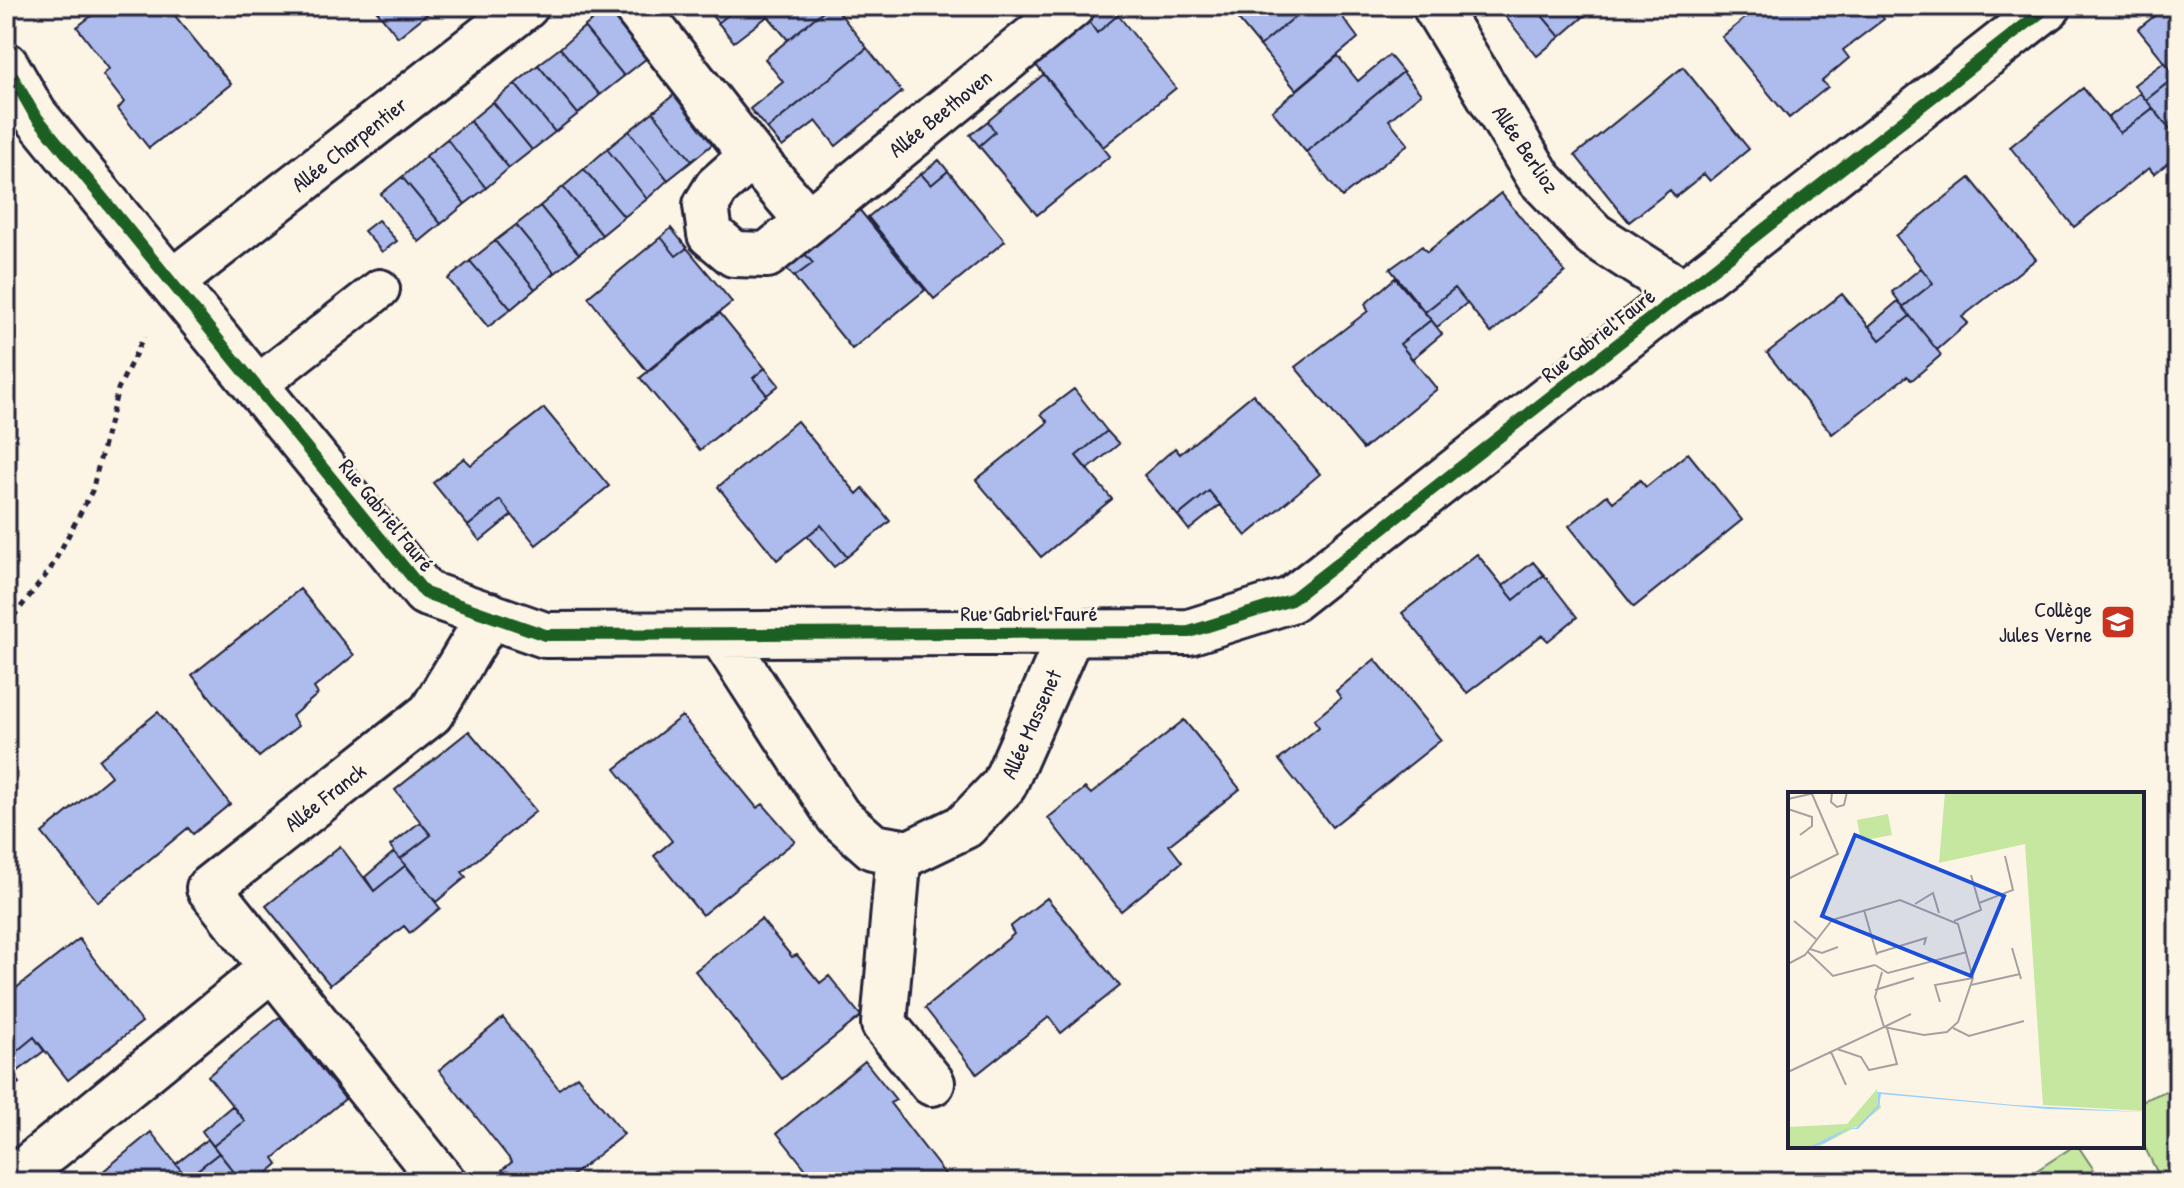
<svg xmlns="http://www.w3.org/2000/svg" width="2184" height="1188" viewBox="0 0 2184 1188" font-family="'Patrick Hand',sans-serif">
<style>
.green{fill:#c5e7a0;stroke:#74846e;stroke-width:2}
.building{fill:#adbcec;stroke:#22223b;stroke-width:2}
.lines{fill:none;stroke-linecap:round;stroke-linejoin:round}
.service-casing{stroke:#22223b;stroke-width:44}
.minor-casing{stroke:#22223b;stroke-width:50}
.path{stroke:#22223b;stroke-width:5;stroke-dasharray:6 6;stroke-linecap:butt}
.service{stroke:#fcf5e5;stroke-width:38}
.minor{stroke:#fcf5e5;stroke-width:44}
.cycleway-casing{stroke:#fcf5e5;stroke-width:17}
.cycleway{stroke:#1b5e20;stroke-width:12}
.labels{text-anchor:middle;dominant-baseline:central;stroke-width:6;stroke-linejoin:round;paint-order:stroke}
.street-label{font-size:22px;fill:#22223b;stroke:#fcf5e5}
.poi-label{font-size:22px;fill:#22223b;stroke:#fcf5e5;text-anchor:end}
.inset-road{fill:none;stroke:#a5a1a1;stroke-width:2}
.view{fill:#1d4ed8;fill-opacity:0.15;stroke:#1d4ed8;stroke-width:4}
.inset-edge{fill:none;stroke:#22223b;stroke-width:4}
</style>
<rect width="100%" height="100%" fill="#fcf5e5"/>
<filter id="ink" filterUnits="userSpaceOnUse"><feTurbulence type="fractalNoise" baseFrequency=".0125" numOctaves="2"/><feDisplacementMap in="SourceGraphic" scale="16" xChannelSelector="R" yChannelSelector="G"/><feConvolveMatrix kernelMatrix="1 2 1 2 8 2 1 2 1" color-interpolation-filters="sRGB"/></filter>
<g filter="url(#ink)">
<path class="green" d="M2178,1086V1182H2162L2142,1142V1101Z
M2074,1146H2078L2102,1182H2019Z"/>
<path class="building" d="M104,6H167L231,84L149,148L118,109L124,102L103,75L109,69L77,27Z
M373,6H437L398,37Z
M704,6H739L718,23Z
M739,6H829L788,40L768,16L734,42L718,23Z
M829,6H834L867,48L767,129L750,109L783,82L765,59Z
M1106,6H1110L1118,15L1097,33L1088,20Z
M1227,6H1308L1260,46Z
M1308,6H1351L1341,15L1358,38L1296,90L1260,46Z
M1497,6H1534L1560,37L1537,56Z
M1534,6H1573L1582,18L1560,37Z
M1573,6H1598L1582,18Z
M1760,6H1874L1884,19L1843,50L1849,58L1822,81L1828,87L1789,118L1722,37Z
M2167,6H2178V139L2146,100L2176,76L2138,29Z
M608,8L647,58L624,76L584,27Z
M1118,15L1176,88L1103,147L1035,64L1088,20L1097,33Z
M584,27L624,76L600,95L560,48Z
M560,48L600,95L578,114L538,65Z
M867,48L902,92L836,146L816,121L782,147L767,129Z
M1389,55L1403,72L1306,152L1272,111L1338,56L1358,81Z
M2164,62L2176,76L2146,100L2134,85Z
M538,65L578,114L555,132L515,84Z
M1683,67L1749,149L1710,181L1704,174L1675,197L1670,190L1629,222L1575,155Z
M1403,72L1421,94L1389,120L1408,144L1342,197L1306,152Z
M1044,74L1110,156L1037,215L979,146L995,132L988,121Z
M515,84L555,132L532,150L493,102Z
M2083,88L2120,133L2153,108L2178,139V155L2154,174L2149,168L2074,227L2010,147Z
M676,93L715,142L692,161L653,112Z
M2140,93L2153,108L2120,133L2108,118Z
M493,102L532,150L509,168L470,121Z
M653,112L692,161L668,180L629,131Z
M470,121L509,168L486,188L447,139Z
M988,121L995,132L979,146L970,135Z
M629,131L668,180L647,199L607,149Z
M447,139L486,188L465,204L426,156Z
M607,149L647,199L624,217L584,169Z
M426,156L465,204L441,224L402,177Z
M939,160L948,171L931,185L921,174Z
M584,169L624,217L602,235L563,187Z
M948,171L1005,241L934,299L868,217L921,174L931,185Z
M402,177L441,224L419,242L381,194Z
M1970,178L2036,259L1962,317L1968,323L1937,350L1903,307L1933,283L1896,236Z
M563,187L602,235L579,254L540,206Z
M1501,193L1565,272L1491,333L1455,288L1425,312L1390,269L1422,246L1427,252Z
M540,206L579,254L555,273L516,225Z
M858,208L925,290L852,349L794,277L813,263L804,253Z
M378,220L397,241L382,252L364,231Z
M516,225L555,273L535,289L495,241Z
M671,228L687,248L676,256L661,237Z
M661,237L676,256L687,248L732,302L647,371L588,297Z
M495,241L535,289L511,309L470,261Z
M804,253L813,263L794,277L785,267Z
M470,261L511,309L488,327L448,279Z
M1921,268L1933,283L1903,307L1892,292Z
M1395,278L1431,320L1400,344L1437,389L1363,449L1295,367L1368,311L1365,304Z
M1455,288L1467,303L1437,327L1425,312Z
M1842,294L1880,340L1910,316L1941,355L1912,380L1907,376L1832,434L1767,353Z
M1898,301L1910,316L1880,340L1869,326Z
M720,313L765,368L753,378L767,395L700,450L640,378Z
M1431,320L1442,334L1412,359L1400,344Z
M765,368L779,385L767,395L753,378Z
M1074,389L1107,431L1076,456L1112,499L1041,557L976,480L1048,422L1041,414Z
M1253,394L1320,474L1246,536L1209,491L1178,516L1144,475L1175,448L1180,454Z
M544,408L609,486L536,545L500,500L468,526L433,483L464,458L471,465Z
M797,421L857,494L863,488L890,521L847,557L821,525L777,560L718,487Z
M1107,431L1119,444L1087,470L1076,456Z
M1688,453L1742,520L1634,607L1569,526L1607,495L1613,502L1640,480L1646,487Z
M1209,491L1220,505L1189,530L1178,516Z
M500,500L512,515L480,541L468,526Z
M821,525L847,557L834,567L807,536Z
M1477,554L1514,600L1544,575L1577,617L1548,641L1542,635L1467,693L1402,613Z
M1533,562L1544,575L1514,600L1503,586Z
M300,589L354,655L314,688L318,694L292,716L298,726L259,757L192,675Z
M1375,659L1441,740L1332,827L1279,760L1319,727L1314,720L1341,698L1336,691Z
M158,712L230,804L193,834L188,828L98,902L42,833L111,776L99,760Z
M682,716L757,808L763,804L795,841L702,915L654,856L672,841L615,769Z
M1184,720L1240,789L1169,845L1182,862L1121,911L1048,818L1085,788L1091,794Z
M469,731L536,811L462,872L466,877L436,902L400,859L431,835L395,790Z
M420,822L431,835L400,859L390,846Z
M340,846L374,891L406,865L440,908L410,933L404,926L330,985L266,906Z
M394,852L406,865L374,891L365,877Z
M1047,898L1120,986L1061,1033L1049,1017L977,1074L925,1008L1014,934L1010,927Z
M761,919L792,957L797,955L820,983L829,976L861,1016L782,1079L695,971Z
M79,939L142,1022L68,1080L34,1037L6,1060V996Z
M280,1017L345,1099L274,1158L278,1164L257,1182H242L213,1146L245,1121L208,1076Z
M503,1018L559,1089L577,1076L624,1134L564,1182H512L502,1170L512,1162L439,1070Z
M34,1037L44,1051L13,1075L6,1066V1060Z
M865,1061L896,1100L890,1103L951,1182H816L777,1133Z
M8,1069L19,1083L6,1092V1070Z
M232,1106L245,1121L213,1146L202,1131Z
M151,1132L187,1178L219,1153L242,1182H90Z
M208,1139L219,1153L187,1178L176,1164Z"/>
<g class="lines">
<g class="service-casing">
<path id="service" d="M256,386L380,289"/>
</g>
<g class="minor-casing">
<path id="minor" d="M635,6L752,156L808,221
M1435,6L1540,179L1594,235L1684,293
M6,65L34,114L425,593L545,635L1189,632L1291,600L2049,6
M752,156L717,187L706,205L710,234L734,254L767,255L1072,6
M172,282L526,6
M721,635L838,816L873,847L909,853L965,826L1004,785L1071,633
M899,852L884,1024L932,1083
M10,1182L272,968
M443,1182L209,888L431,713L490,615"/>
</g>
<path class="path" d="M6,626L50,570L92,491L118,389L144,337"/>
<use href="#service" class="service"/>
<use href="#minor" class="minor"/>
<g class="cycleway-casing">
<path id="cycleway" d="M6,65L34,114L425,593L545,635L1189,632L1291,600L2049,6"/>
</g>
<use href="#cycleway" class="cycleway"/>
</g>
</g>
<defs>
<g id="school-square" transform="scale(1.8)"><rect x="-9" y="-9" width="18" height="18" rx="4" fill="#c8321e" stroke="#fcf5e5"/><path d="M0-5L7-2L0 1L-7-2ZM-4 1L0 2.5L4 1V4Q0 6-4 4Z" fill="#fff"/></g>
</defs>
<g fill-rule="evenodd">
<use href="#school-square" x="2118" y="622"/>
</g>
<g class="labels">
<g class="street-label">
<text transform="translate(940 113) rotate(-39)">Allée Beethoven</text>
<text transform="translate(349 144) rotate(-38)">Allée Charpentier</text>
<text transform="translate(1526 149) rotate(56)">Allée Berlioz</text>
<text transform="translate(1598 335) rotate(-38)">Rue Gabriel Fauré</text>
<text transform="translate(387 515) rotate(51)">Rue Gabriel Fauré</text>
<text x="1029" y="613">Rue Gabriel Fauré</text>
<text transform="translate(1031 724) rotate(-66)">Allée Massenet</text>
<text transform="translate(325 797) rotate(-38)">Allée Franck</text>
</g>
<g class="poi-label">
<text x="2092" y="609">Collège<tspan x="2092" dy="25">Jules Verne</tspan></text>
</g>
</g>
<g transform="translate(1788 792)">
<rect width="356" height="356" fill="#fcf5e5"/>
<path d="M157,0H356V319L255,313L237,52L151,71ZM100,22L104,43L73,49L69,28ZM89,297L93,316L70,334L28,356H0V335L59,332Z" fill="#c5e7a0"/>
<path d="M90,300L226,313L356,320L259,317L93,302L91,315L70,337H60L37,351L19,356L58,337L68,336L90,313Z" fill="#9cd0fa"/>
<path class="inset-road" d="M44,0L43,10L49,15L56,13L59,0M0,7L31,0M0,17L24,25V34L12,43M0,87L50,62L24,2M191,111L225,98L217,64M127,112L145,101L151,121M76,118L89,163M6,129L28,147M166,129L193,118L183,83M224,156L233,187M22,157L34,161L50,155M19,159L45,184L87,173M89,161L138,146L136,153M0,172L17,163L44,128L112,108L170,132L185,186L170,230L159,240L136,243L96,235L0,280M87,173L100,181L179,160M94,180L87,205L96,235L123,222M183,193L232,182M87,198L126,186M152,210L147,193L185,186M165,236L181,244L236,229M49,257L73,265L81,278L109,272L99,236M43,260L58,293"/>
<path class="view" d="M67,43L216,104L183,184L34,124Z"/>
<rect width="356" height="356" class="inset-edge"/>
</g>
<rect width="2184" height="1188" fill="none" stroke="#fcf5e5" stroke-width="32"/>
<rect x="16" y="16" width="2152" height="1156" fill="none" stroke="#22223b" stroke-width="3" filter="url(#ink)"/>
</svg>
